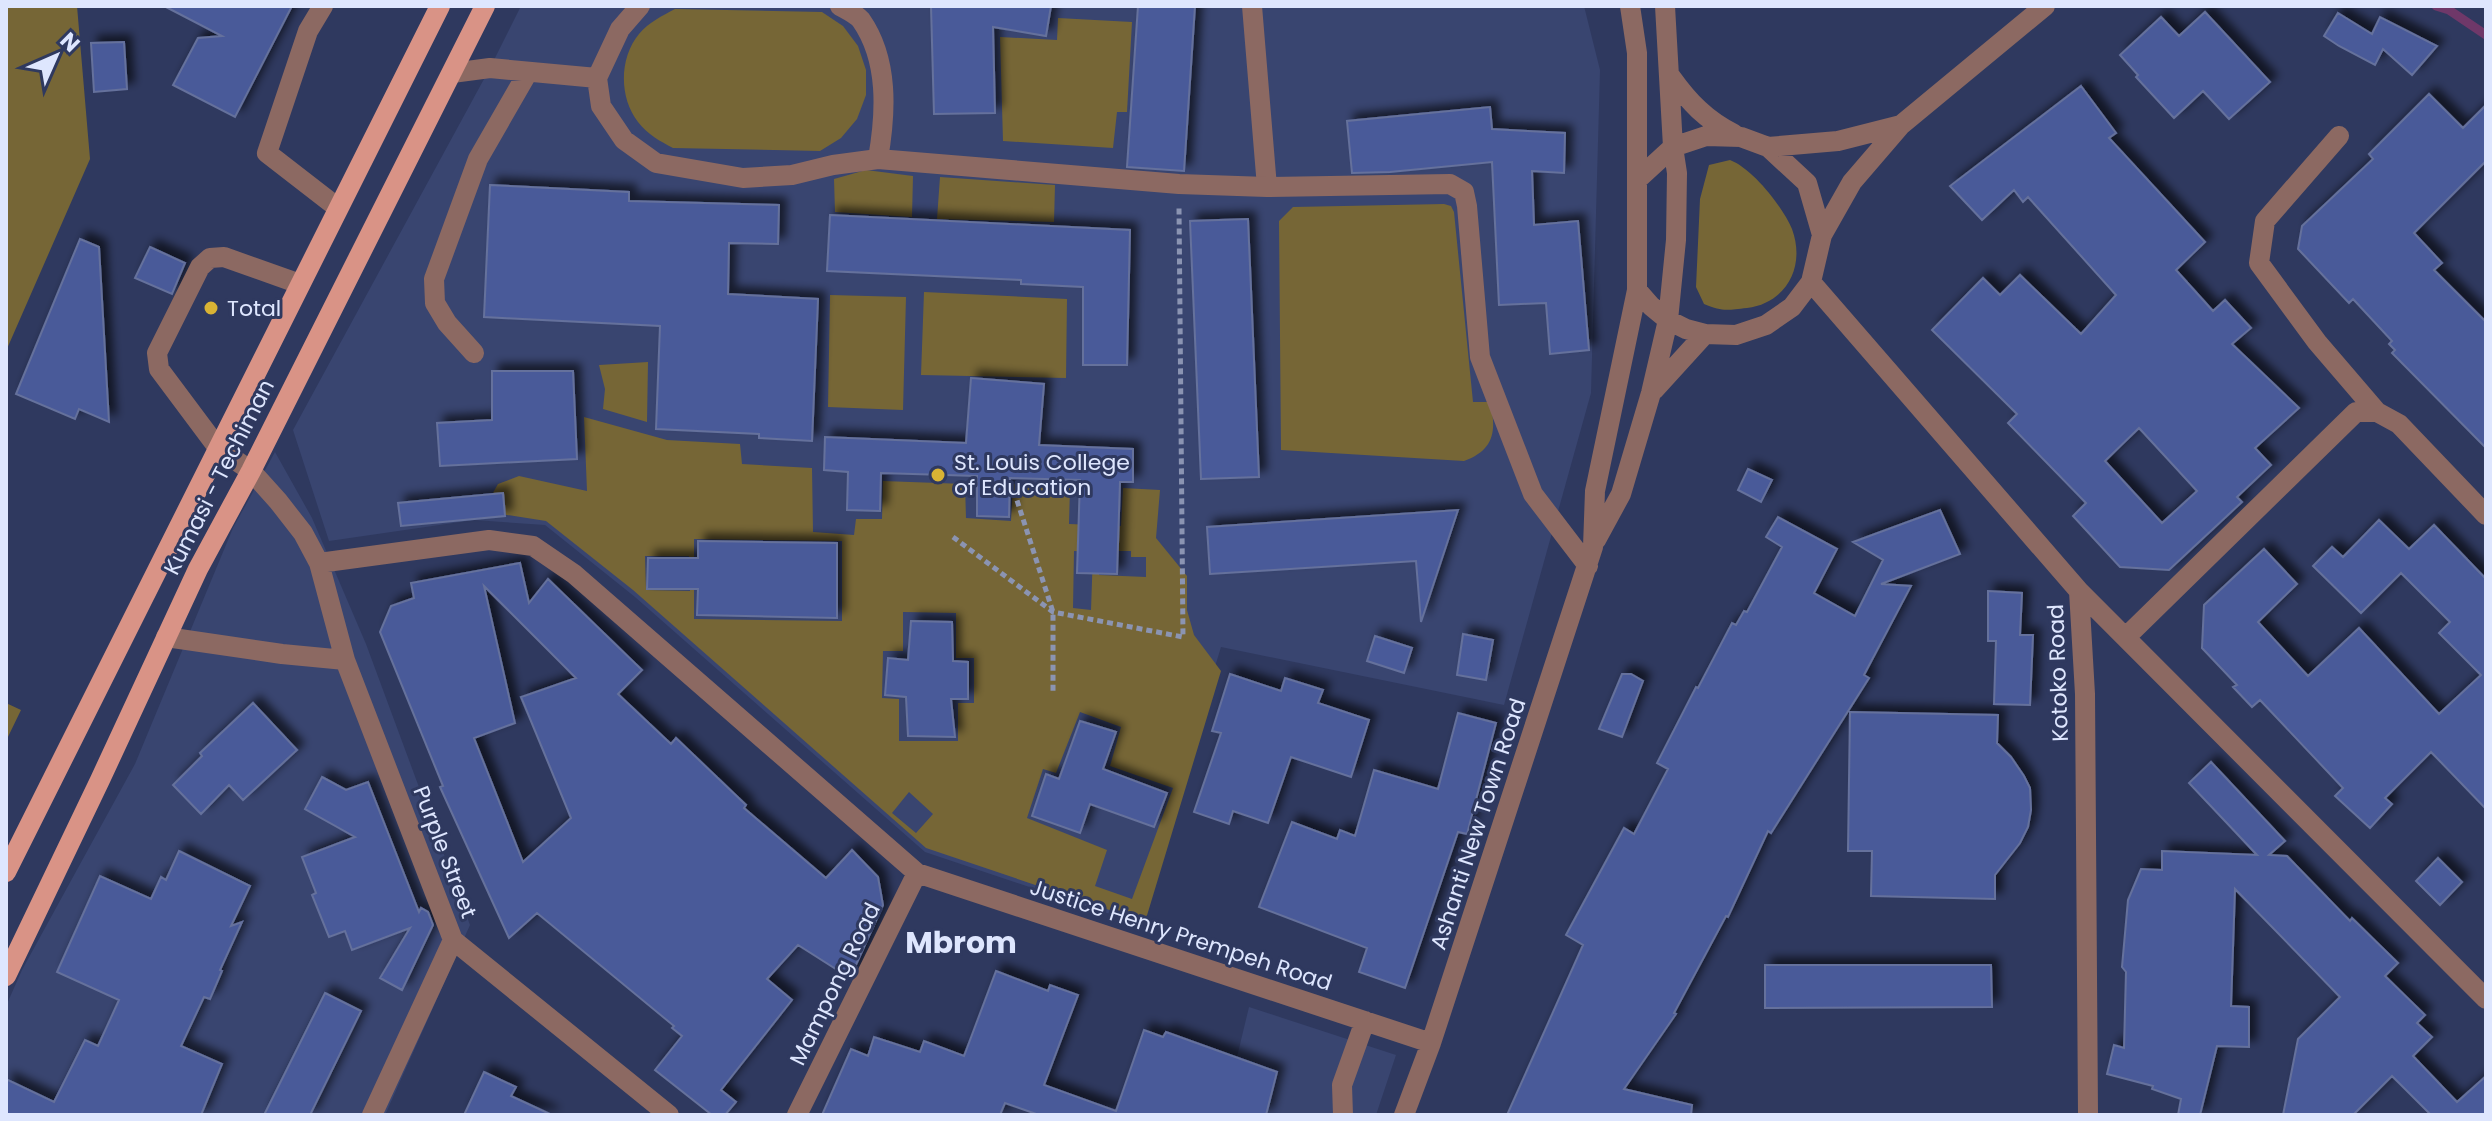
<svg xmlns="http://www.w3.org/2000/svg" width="2492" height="1121" viewBox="0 0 2492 1121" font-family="Poppins,sans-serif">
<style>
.built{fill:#394570}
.green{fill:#766636;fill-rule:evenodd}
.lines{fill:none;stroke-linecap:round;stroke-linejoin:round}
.stream{stroke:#6f3869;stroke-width:9}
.building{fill:#4a5a99;stroke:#65719c;stroke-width:2;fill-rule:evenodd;filter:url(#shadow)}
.path{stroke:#8b94b2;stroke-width:5;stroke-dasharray:6 4;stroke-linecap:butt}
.minor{stroke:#8c6962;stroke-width:20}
.major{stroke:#d99386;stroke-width:20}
.poi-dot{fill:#d9b334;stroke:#2f395f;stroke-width:3}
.labels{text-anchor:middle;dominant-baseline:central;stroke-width:6;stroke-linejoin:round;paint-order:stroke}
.poi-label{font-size:22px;fill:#dee6fe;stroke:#2f395f;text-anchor:start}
.street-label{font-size:22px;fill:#dee6fe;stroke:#2f395f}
.district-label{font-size:30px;font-weight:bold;fill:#dee6fe;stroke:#2f395f}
</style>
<defs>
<filter id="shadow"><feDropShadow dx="7" dy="-7" stdDeviation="4" flood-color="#0009"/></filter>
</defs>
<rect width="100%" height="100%" fill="#2f395f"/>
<path class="built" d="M521,6H1584L1600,70L1591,393L1504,705L1221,647L1137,923L925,852L635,597L545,525L474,520L329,541L293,430L490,68Z
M275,452L312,518L366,644L470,925L385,1115H6V1006L22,970L135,764L233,528Z
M1249,1007L1396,1055L1376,1115H1223Z"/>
<path class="green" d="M6,6H77L90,159L6,351Z
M675,9L822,12L843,26L858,46L866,70V95L857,119L841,138L820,151L673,148C660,141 648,135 638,122C619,98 619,58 639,34C649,22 662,16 675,9Z
M1058,18L1132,22L1127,112H1117L1113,148L1003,141L1000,37L1057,40Z
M1730,160C1753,169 1782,206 1792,229C1806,267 1786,303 1747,308C1727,310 1723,312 1704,304L1696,287L1700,199L1709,165Z
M866,170L913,176L912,217L835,212L834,179Z
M940,177L1055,185L1054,222L937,219Z
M1444,204L1451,206L1454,212L1473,402H1490C1497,431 1494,450 1464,461L1281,450L1279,221L1293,207Z
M924,292L1067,299L1066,378L921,375Z
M830,295L906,297L903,410L828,407Z
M648,362L647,422L603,409L605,389L599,365Z
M584,417L667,440L740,444L742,464L812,468L813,532L854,535L856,519H882L883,481L965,484L966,518L1011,521L1013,484L1070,488L1069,524L1121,526L1123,488L1160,490L1156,538L1187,576V610L1194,635L1221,671L1145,922L926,848L633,590L546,521L488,512L490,498L498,484L519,476L587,491ZM694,539L842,541V621L694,619ZM1074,551L1093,552L1091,610L1073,608ZM1114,551H1131V557H1146V577L1099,575L1100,554ZM645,556H689L690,591L646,590ZM903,612L956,613V658H974V703H958V741H899V699L882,698L883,651H903ZM1080,712L1121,727L1110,766L1173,788L1132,899L1095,886L1107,850L1027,818L1043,769L1056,773ZM909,792L933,814L916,833L892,813Z
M6,703L21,710L6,741Z"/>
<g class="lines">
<path class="stream" d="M2436,6L2449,10L2486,35"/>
</g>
<path class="building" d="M164,6H292L235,117L173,85L198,38L222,36Z
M931,6H1051L1046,36L993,27L995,113L934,114Z
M1138,6H1195L1184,171L1127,167Z
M2205,12L2270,82L2229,119L2203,91L2174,118L2136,77L2138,75L2120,55L2161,17L2179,36Z
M2338,13L2372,34L2380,17L2437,46L2412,75L2383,49L2375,65L2339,46L2324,36Z
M124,42L127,89L94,92L91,43Z
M2081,86L2116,133L2109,138L2205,242L2176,270L2213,311L2225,300L2251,328L2232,344L2299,408L2255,448L2271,465L2237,497L2242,502L2169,570L2120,567L2073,516L2086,503L2008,423L2017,414L1932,330L1983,278L2000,295L2020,275L2081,334L2116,295L2028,197L2023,202L2014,190L1982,220L1950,186ZM2139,428L2197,491L2162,523L2105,461Z
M2429,94L2463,128L2486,105V161L2414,233L2442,263L2434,270L2486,322V448L2392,353L2395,350L2389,344L2392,341L2353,299L2349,303L2298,249L2302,226L2373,159L2369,154Z
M1490,107L1492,129L1565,133L1564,173L1532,171L1534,225L1578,221L1589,350L1550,354L1546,303L1499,305L1492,162L1390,172L1352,173L1347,121Z
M490,185L629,192V201L779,205L778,244L729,243L728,294L818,299L812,441L759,438V434L656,429L660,326L484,317Z
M830,215L1130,230L1127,365H1083V287L1021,284V280L827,271Z
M1248,219L1259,477L1201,479L1190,221Z
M80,239L99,247L109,422L79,409L75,419L16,394Z
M150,247L185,263L172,294L135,278Z
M492,371H573L577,459L440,466L437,423L492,420Z
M971,378L1044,384L1039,445L1133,449V482H1120L1117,574L1077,573L1080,480L1010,478L1009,517L977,516V476L881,473L880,511L847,510L848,472L824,470L825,437L966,443Z
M1748,469L1772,480L1761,502L1738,490Z
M503,493L505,516L401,526L398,503Z
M1458,510L1421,622L1416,561L1210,574L1207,527Z
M1940,510L1960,554L1881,584L1911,586L1864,675L1869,678L1771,833L1768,831L1728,917L1726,916L1674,1013L1676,1014L1624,1089L1692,1105L1691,1115H1507L1583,945L1566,935L1624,828L1634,834L1668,769L1657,763L1696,687L1698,688L1732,623L1736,625L1744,611L1747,612L1782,547L1766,537L1778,517L1837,549L1814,593L1855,616L1883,560L1853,542Z
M2379,520L2409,549L2434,525L2486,579V809L2431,752L2385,798L2392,804L2370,828L2335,796L2343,788L2260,700L2252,707L2233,687L2237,685L2202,648L2204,605L2264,549L2297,584L2258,622L2308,676L2359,628L2439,714L2481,675L2439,633L2450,622L2401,573L2361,613L2313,566L2332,547L2343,557Z
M698,541L837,543V618L697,615L698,589H647L648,558H698Z
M520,563L529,603L548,579L642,670L618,694L671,744L676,738L746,805L744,808L826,878L852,850L878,877L883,905L850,978L798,945L767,979L792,1000L721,1090L736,1102L725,1115H712L655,1070L682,1036L672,1028L674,1026L537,913L509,938L440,787L443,786L380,632L391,606L414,598L411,583ZM484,586L576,678L521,697L571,818L523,862L474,738L515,723Z
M1988,591L2022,593L2020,635H2033L2030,705L1994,704L1996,641H1988Z
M911,621L952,622L953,661L968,662V699H951L955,737L908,736L906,697L885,695L888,658L908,660Z
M1463,634L1493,640L1486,680L1457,675Z
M1375,636L1412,648L1404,673L1367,661Z
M1230,674L1281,691L1285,678L1323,690L1318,703L1369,720L1351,777L1291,757L1268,823L1233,811L1229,824L1194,812L1221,733L1212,731Z
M1622,674H1631L1643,681L1622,737L1599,729Z
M253,703L297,750L243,800L229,785L201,814L173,785L202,756L200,753Z
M1850,712L1998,715L1997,743L2011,757L2024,776L2030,788L2031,810L2028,827L2020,843L1995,875V899L1871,896L1872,851H1848Z
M1458,713L1496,723L1467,834L1458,832L1405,988L1359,972L1367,948L1259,907L1292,822L1337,839L1340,830L1355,836L1374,770L1438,789Z
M1080,721L1116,732L1103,769L1167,793L1154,827L1090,804L1080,833L1032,816L1046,774L1059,779Z
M2211,762L2285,841L2269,855L2287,856L2350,921L2352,918L2398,963L2385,976L2425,1015L2417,1023L2432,1037L2413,1056L2457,1102L2486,1076V1115H2431L2392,1076L2353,1115H2283L2298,1039L2340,997L2235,889L2231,1006L2249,1007V1047L2217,1046L2200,1115H2178L2181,1099L2152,1089L2153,1086L2107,1074L2114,1045L2124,1048L2126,972L2122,967L2128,900L2141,869L2162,870V851L2257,855L2189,783Z
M322,777L346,790L368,782L419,912L421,908L428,912L433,925L402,990L380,978L410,928L352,950L345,931L329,937L312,895L316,893L302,857L355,837L305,809Z
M179,851L250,886L231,926L242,922L220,970L222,971L210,999L204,997L181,1046L222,1064L201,1115H6V1079L54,1102L85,1040L98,1046L119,1000L57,972L100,876L151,899L161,877L166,880Z
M2438,858L2462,882L2440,905L2416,881Z
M1765,965H1991L1992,1007L1765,1008Z
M996,971L1048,991L1050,985L1078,995L1044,1085L1116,1111L1144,1030L1163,1037L1166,1032L1277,1072L1266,1115H1039L1005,1103L1000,1115H822L851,1049L868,1056L874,1037L920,1052L924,1041L964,1056Z
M325,993L361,1011L310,1115H264Z
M484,1072L516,1087L511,1096L552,1115H464Z"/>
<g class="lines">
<path class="path" d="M1014,491L1053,612V694
M953,537L1053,612L1183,637L1179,207"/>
<path class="minor" d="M323,6L308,31L267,153L338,208
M640,6L620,29L597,78L601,106L624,140L656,163L743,178L792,175L833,165L878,159C886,113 889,60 861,20C856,14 847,10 840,6
M1252,6L1267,187
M452,73L490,68L597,78
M1671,77C1689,102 1706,120 1734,134
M2339,136L2265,221L2259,263L2317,342L2377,412L2399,424L2486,515
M1768,147L1838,141L1901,125
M878,159L1179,184L1267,187L1450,184L1464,192L1467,206L1480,357L1533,494L1588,566
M1822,235L1852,182L1901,125L2045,6
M1811,282L2079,591L2486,999
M300,284L224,257L210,258L200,267L157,353L159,369L218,448L251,471L278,501L303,533L319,563L345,660L453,940L669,1115
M1637,290L1651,306L1668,320L1686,329L1705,334L1736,335L1766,325L1792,307L1811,282L1822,235L1807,183L1768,147L1741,137L1706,136L1673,147L1637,180
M474,353L447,323L435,303L434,279L478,159L528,72
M1654,390L1705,334
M1596,540L1621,494L1651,393L1668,320L1676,240L1677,173L1673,147L1665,6
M319,563L489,540L533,546L574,574L917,873L1431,1043
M2079,591L2085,694L2088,1115
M166,637L282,654L345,660
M2126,637L2356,412H2377
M372,1115L453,940
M797,1115L917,873
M1343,1115L1342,1085L1365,1021
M1404,1115L1431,1043L1593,547L1595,491L1637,290V53L1630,6"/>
<path class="major" d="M6,872L440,6
M6,976L100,780L198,569L251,471L485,6"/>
</g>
<g class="poi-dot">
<circle cx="211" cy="308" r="8"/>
<circle cx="938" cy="475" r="8"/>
</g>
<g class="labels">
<g class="poi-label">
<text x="227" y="308">Total</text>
<text x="954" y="462">St. Louis College<tspan x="954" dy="25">of Education</tspan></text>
</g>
<g class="street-label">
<text transform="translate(219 477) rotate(-63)">Kumasi - Techiman</text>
<text transform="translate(2058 673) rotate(-92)">Kotoko Road</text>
<text transform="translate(1478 824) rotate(-72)">Ashanti New Town Road</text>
<text transform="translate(445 852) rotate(69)">Purple Street</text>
<text transform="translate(1181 935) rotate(18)">Justice Henry Prempeh Road</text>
<text transform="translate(835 984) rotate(-64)">Mampong Road</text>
</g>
<g class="district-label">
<text x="961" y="942">Mbrom</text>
</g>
</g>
<rect width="2492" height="1121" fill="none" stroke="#dee6fe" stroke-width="16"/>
<g transform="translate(56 56) rotate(45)" stroke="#2f395f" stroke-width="6" paint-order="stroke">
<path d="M0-6L14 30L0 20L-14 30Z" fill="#dee6fe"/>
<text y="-12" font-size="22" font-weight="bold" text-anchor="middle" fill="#dee6fe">N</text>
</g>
</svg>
